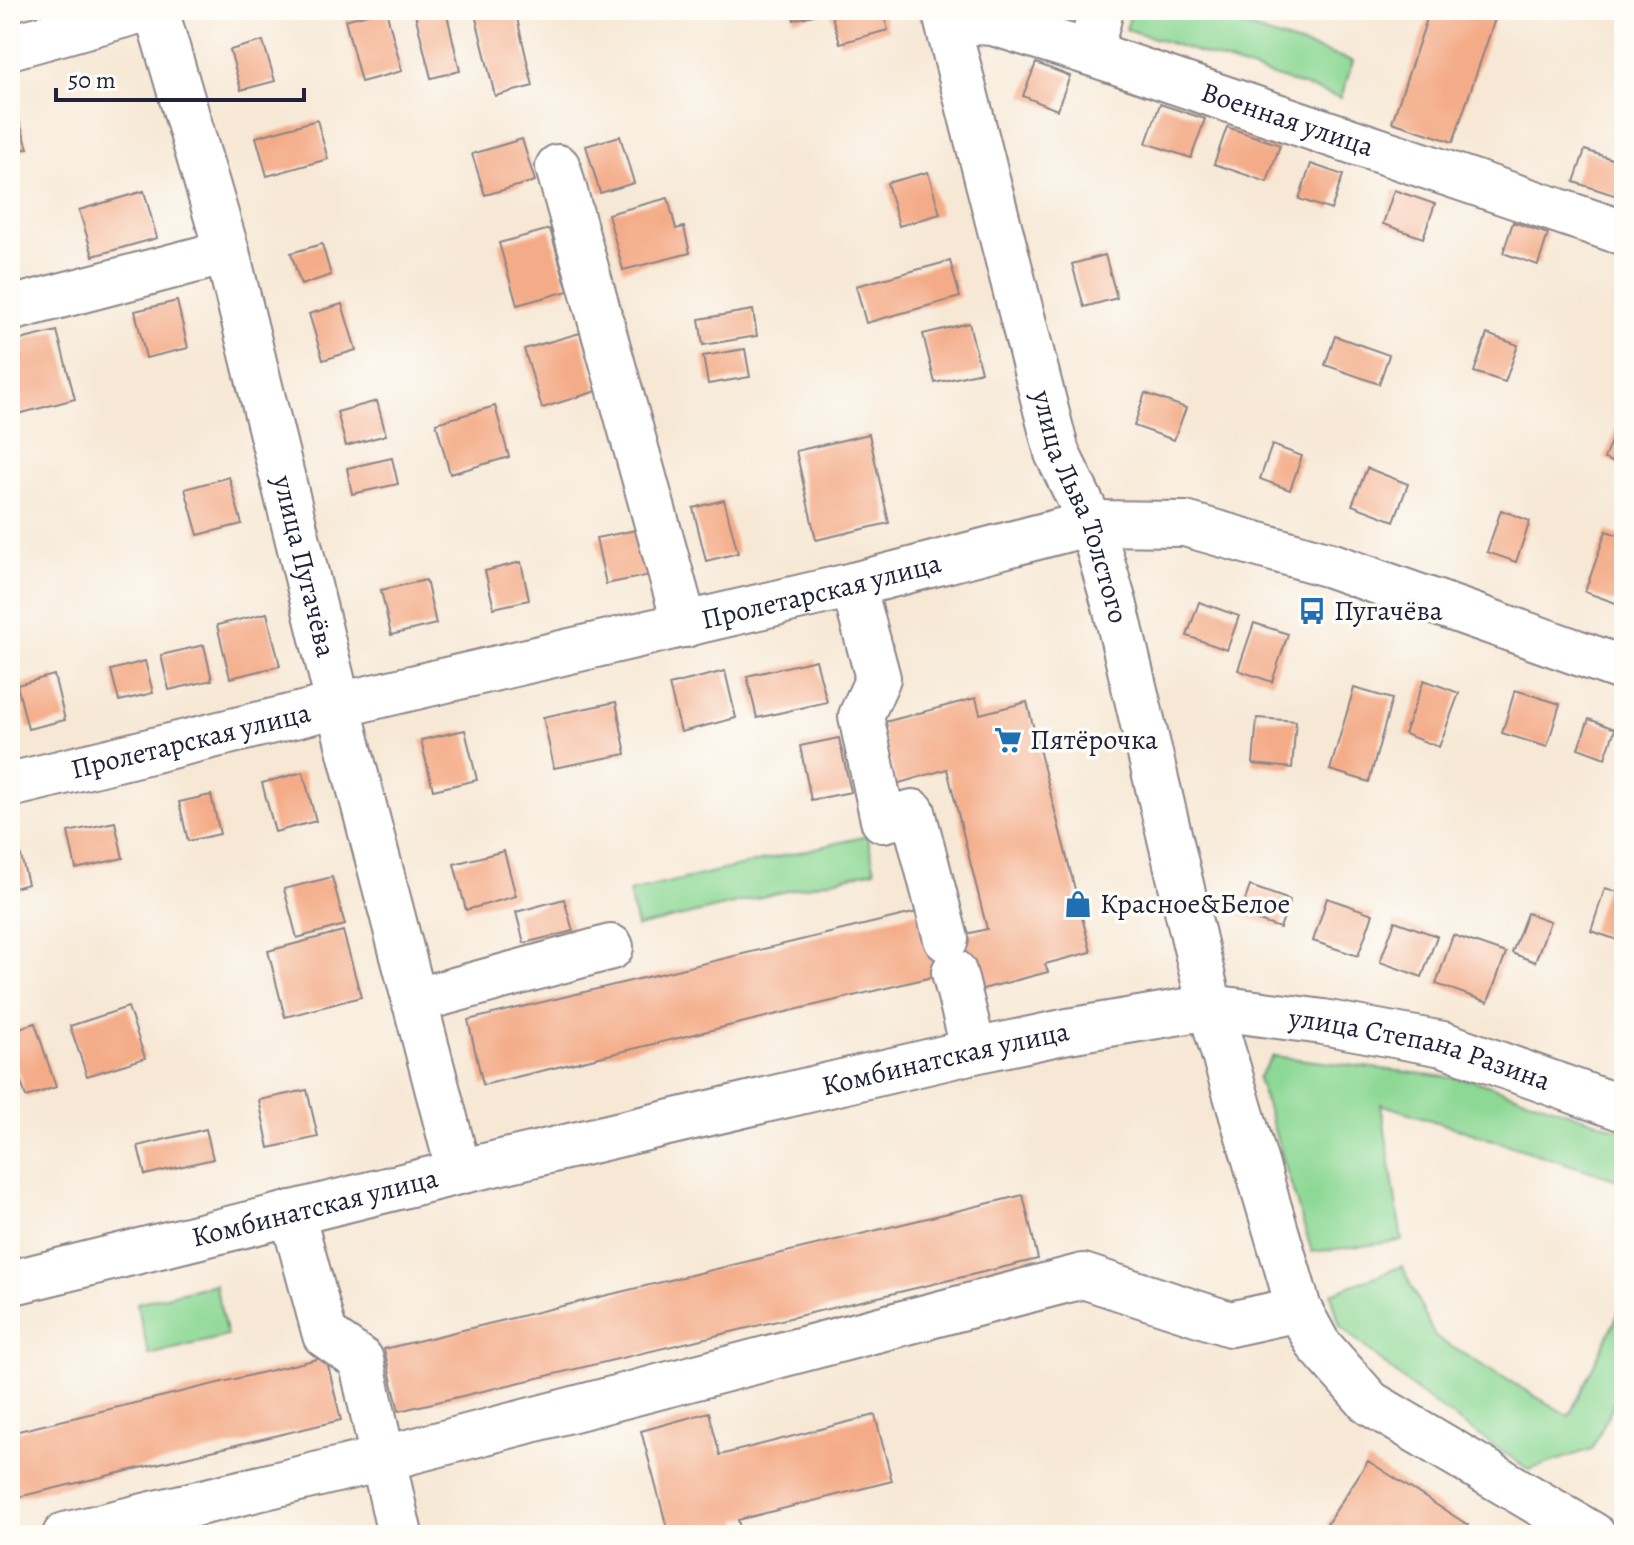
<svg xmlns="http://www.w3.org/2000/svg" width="1634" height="1545" viewBox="0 0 1634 1545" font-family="Alegreya,serif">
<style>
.green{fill:#8dd894;stroke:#587d68;stroke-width:2}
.building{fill:#f4ac88}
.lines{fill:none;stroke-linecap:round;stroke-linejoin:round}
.minor-casing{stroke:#8c8588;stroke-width:48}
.minor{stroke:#fff;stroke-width:44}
.labels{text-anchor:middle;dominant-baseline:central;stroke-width:7;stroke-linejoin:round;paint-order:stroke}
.street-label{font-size:28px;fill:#22223b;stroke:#fdfcf7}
.poi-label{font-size:28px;fill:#22223b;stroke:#fdfcf7;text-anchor:start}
</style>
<rect width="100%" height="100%" fill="#fdfcf7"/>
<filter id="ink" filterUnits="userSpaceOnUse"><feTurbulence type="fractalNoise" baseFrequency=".0125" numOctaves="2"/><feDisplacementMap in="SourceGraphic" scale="16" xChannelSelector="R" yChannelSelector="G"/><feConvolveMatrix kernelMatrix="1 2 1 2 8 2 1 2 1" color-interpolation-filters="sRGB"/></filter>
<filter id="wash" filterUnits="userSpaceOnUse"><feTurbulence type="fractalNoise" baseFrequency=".006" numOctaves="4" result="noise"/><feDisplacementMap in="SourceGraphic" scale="32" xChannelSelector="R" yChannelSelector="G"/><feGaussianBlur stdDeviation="1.8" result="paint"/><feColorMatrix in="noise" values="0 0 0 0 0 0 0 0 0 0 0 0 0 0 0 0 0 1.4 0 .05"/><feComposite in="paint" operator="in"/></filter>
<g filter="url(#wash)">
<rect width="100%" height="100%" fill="#f7e8d5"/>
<path class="green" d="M1132,10H1192L1353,61L1341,98L1126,29Z
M867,836L875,870L637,927L629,892Z
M1273,1056L1472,1080L1624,1131V1182L1381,1104L1402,1241L1312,1252L1258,1078Z
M1402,1266L1435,1337L1569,1416L1624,1302V1382L1592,1449L1529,1470L1420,1394L1340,1326L1331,1293Z
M215,1284L227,1336L149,1355L137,1303Z"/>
<g id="blocks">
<path class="building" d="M382,10H386L402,71L361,82L345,20Z
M414,10H446L460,71L431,78Z
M474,10H515L533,86L495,96Z
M792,10H829V11L794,20Z
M830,10H882L888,30L840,43Z
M1430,10H1498L1453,142L1392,122Z
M263,41L275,81L241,90L230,50Z
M1036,63L1070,76L1057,110L1023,96Z
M1160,104L1205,119L1191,158L1146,143Z
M16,111L28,148L10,154V113Z
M317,120L328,159L267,176L256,137Z
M1227,127L1280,145L1267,182L1214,164Z
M620,136L634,183L600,193L586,146Z
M522,139L535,181L485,195L472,154Z
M1585,150L1624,163L1623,198L1574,182Z
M1311,164L1343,175L1331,210L1299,199Z
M928,172L940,214L899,226L887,183Z
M1394,190L1435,204L1423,238L1383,224Z
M144,191L157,238L93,256L79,210Z
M668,198L676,229L684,227L690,253L623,270L608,214Z
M1513,222L1548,234L1538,265L1503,253Z
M550,229L568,291L517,305L499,243Z
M322,244L331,275L301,285L291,253Z
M1105,255L1117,298L1084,307L1072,264Z
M950,261L960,297L866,323L856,286Z
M177,301L188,348L146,358L135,311Z
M342,304L356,350L323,360L309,314Z
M753,310L757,336L703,345L699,319Z
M969,323L981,372L935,383L923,334Z
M57,331L75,399L18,414L10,382V363L21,360L16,341Z
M580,333L597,391L542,408L524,349Z
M1487,334L1518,345L1505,382L1474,372Z
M1335,336L1389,355L1379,384L1325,365Z
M745,349L750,377L708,384L703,356Z
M1145,393L1186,408L1174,440L1134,426Z
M377,401L386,435L346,446L337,412Z
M495,406L509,457L450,474L436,423Z
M1616,428L1624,431V466L1604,459Z
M869,434L889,523L816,540L796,451Z
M1272,445L1302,456L1290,490L1260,479Z
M392,458L398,484L352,494L347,468Z
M1367,468L1408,484L1394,521L1352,505Z
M229,477L242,524L198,535L185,489Z
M724,500L738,553L706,561L693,508Z
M1501,510L1530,521L1516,562L1487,552Z
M641,529L650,575L606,584L596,538Z
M1606,531L1624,537V606L1585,592Z
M521,562L529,600L494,608L485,571Z
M426,580L436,624L391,635L381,590Z
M1199,602L1239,616L1227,650L1187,636Z
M267,613L280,666L230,678L217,625Z
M1254,623L1288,634L1272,682L1238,670Z
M204,645L212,680L169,690L161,655Z
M816,660L827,702L757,718L747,676Z
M145,661L153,693L119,701L111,670Z
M725,671L736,718L681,732L669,685Z
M54,675L65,720L28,729L17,685Z
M1424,680L1459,693L1439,747L1404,734Z
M1354,688L1392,699L1369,782L1330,770Z
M1515,690L1560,704L1547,747L1502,733Z
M976,698L980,714L1027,702L1091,952L1045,964L1048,972L963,994L957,971L483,1085L468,1020L934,908L942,940L987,929L947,769L896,784L881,723Z
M616,702L626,754L554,768L543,717Z
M1257,718L1296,721L1292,768L1253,764Z
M1589,719L1615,729L1605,758L1578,748Z
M465,730L477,780L433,790L421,740Z
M839,738L851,792L811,800L800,746Z
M303,772L316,821L275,832L262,783Z
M211,795L220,834L188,841L179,802Z
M115,822L123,858L76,869L68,832Z
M18,844L28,884L10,889V846Z
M504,851L516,896L466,910L454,864Z
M332,877L345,925L297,938L284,889Z
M1250,886L1290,900L1280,928L1240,915Z
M1605,888L1624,894V942L1591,931Z
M1327,898L1373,914L1358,956L1313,941Z
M564,899L573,931L524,943L516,912Z
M1527,913L1550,921L1535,962L1512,953Z
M1395,921L1437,936L1422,977L1380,962Z
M343,931L361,997L285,1017L268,951Z
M1453,935L1506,953L1488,1002L1436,984Z
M128,1007L145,1058L87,1076L70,1026Z
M35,1023L56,1087L26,1097L10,1046V1031Z
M307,1090L318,1137L269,1148L259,1100Z
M206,1129L213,1159L145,1175L138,1146Z
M1023,1195L1038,1259L399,1411L384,1349Z
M326,1357L341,1420L10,1499V1433Z
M709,1412L720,1455L875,1415L892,1481L738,1520L742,1535H669L641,1431Z
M1368,1461L1468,1525L1462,1535H1344L1327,1524Z"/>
</g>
</g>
<g filter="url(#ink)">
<use href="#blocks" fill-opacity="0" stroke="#8c8588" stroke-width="2"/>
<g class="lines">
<g class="minor-casing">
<g id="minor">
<path id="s1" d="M156,10L227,252L350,752L459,1172"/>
<path id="s2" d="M944,10L1057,453L1091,523L1115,606L1210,1007L1299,1309L1318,1344L1370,1403L1593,1535"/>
<path id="s3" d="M947,20L993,23L1090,53L1624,233"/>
<path d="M10,47L143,10"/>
<path d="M1090,53L1101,10"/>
<path d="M558,167L685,625"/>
<path d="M10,309L227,252"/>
<path d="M853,585L878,678L861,716L883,820L913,812L946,939"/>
<path id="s4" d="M10,785L339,705L853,585L1091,523L1185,524L1330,565L1624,669"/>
<path d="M954,972L974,1051"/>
<path d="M414,1001L611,947"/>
<path d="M292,1213L325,1335L361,1360L400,1535"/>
<path id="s5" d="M10,1283L459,1172L974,1051L1068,1031L1210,1007L1323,1022L1443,1044L1624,1109"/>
<path d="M65,1535L382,1459L1083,1276L1230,1324L1299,1309"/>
</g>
</g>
<use href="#minor" class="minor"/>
</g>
</g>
<defs>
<g id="bus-bare" transform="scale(2.16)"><path d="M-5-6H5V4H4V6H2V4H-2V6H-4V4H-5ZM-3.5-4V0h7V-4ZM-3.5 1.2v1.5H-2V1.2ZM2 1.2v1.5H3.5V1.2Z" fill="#1f6fb2" stroke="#fdfcf7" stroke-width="2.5" paint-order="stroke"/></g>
<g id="supermarket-bare" transform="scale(2.16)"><path d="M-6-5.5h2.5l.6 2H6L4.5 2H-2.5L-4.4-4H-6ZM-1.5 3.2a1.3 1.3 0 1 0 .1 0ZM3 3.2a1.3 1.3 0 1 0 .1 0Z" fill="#1f6fb2" stroke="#fdfcf7" stroke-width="2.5" paint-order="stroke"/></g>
<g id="shop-bare" transform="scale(2.16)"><path d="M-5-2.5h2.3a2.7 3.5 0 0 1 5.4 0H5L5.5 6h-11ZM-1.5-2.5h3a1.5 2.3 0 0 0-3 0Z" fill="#1f6fb2" stroke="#fdfcf7" stroke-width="2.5" paint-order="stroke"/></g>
</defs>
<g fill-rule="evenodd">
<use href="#bus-bare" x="1312" y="611"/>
<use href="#supermarket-bare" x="1008" y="740"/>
<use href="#shop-bare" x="1078" y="904"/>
</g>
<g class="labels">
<g class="street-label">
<text stroke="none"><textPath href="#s3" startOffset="356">Военная улица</textPath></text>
<text stroke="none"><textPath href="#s2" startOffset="516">улица Льва Толстого</textPath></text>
<text stroke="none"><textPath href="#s1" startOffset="576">улица Пугачёва</textPath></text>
<text stroke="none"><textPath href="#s4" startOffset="834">Пролетарская улица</textPath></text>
<text stroke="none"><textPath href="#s4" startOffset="186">Пролетарская улица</textPath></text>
<text stroke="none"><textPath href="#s5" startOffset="1446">улица Степана Разина</textPath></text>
<text stroke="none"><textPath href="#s5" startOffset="962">Комбинатская улица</textPath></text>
<text stroke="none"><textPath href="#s5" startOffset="314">Комбинатская улица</textPath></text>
</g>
<g class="poi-label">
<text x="1334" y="611">Пугачёва</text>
<text x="1030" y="740">Пятёрочка</text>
<text x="1100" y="904">Красное&amp;Белое</text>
</g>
</g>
<rect width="1634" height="1545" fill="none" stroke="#fdfcf7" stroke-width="40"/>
<path d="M56 88v12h248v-12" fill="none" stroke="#22223b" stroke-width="4"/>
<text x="68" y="88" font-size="24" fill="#22223b" stroke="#fdfcf7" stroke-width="6" paint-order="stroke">50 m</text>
</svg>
